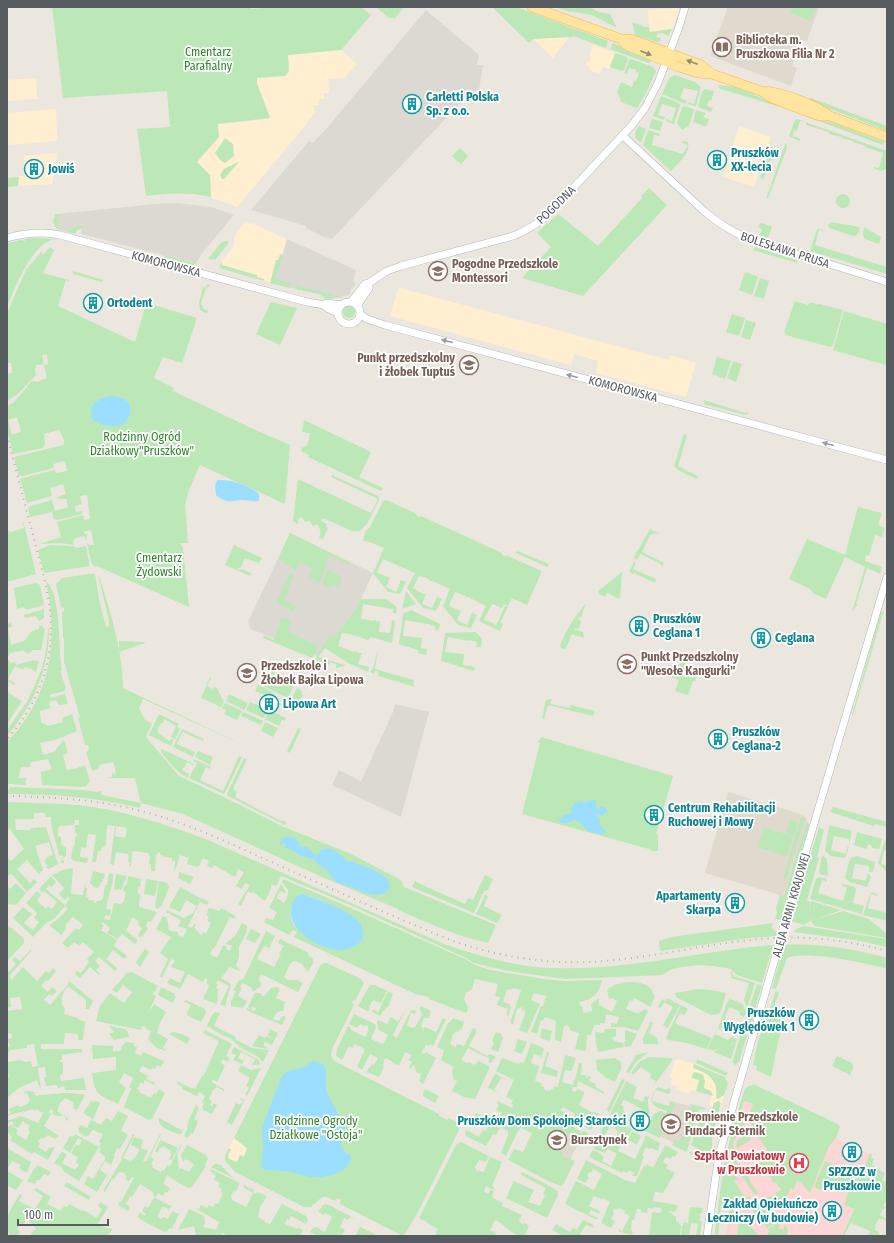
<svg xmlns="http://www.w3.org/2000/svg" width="894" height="1243" viewBox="0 0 894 1243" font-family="'Fira Sans Condensed',sans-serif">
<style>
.commercial{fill:#ffefd0}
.industrial{fill:#dcd9d3}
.education{fill:#dfd9ce}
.medical{fill:#fdd6d6}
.green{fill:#bce7b7;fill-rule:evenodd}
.water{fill:#9bdeff}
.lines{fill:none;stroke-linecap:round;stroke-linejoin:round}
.minor-casing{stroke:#b1b6bb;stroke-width:8}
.major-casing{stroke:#feb645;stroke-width:10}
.minor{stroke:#fff;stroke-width:7}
.major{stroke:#ffe5a0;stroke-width:9}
.rail{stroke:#b0b1b2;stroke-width:2;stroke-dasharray:1 5;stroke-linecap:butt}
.minor-bridge-casing{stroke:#b1b6bb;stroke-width:8;stroke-linecap:butt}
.minor-bridge{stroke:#fff;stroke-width:7}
.oneway{fill:#928c77}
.oneway2{fill:#9a9da0}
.labels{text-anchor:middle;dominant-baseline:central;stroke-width:3.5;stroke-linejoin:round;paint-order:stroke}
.education-label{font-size:12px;font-weight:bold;fill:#785e54;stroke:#fff;text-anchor:start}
.park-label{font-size:12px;fill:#31842c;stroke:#fff}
.culture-label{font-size:12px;font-weight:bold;fill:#0d838f;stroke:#fff;text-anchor:start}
.street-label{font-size:12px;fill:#575c61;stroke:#fff}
.health-label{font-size:12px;font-weight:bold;fill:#be3a42;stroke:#fff;text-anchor:end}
</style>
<rect width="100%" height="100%" fill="#ece7de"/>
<path class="commercial" d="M678,8L679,10L672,29L649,32L648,10Z
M570,36L553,58L533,39Z
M593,45L615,53L609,69L603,67L600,74L589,70L590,67L586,66L587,61L589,62L591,57L590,56V53Z
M341,50L357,64L344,78L328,79L329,93H324V99H319V105H314V111L316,112L308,121V122L237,207L211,197L210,175L197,162L218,124L253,121L270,118L257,83V78L289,71L288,55Z
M36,78L37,99L7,101V80Z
M56,109L57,141L7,145V113Z
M739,126L771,137L754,187L723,177Z
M57,153L52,184L18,186L19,176H24V156Z
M246,221L249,224L251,223L287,239L274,284L218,267L220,263L233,248L235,235Z
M400,288L669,360L670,355L696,363L686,397L596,373L598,361L574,354L571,365L390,316L398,289Z
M676,1059L698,1065L725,1077L728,1084L720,1109L709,1106L712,1095L691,1090L690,1094L676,1090L677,1086L672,1085L671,1083L672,1079L670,1076Z
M234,1138L247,1148L245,1155L243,1156L241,1155L237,1162L228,1158V1155L231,1150L229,1148Z"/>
<path class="industrial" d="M426,10L479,55L477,65H483L479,90L473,91L467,96L332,239L324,237L306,228V226L251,210L309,141L313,143L326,129Z
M177,203L211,207L234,215L194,263L81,234L82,228L76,226L68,231L58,228V214L155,204Z
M287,239L356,270L353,282L356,284L350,291V294L341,297L332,298V299H328L319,294L274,284Z
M290,533L373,573L357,608L318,657L251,629L248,622Z
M395,704L429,712L401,817L332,785L339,770L361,781L393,712Z"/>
<path class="education" d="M728,7H819L807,41L802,40L792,66L797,68L791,86L710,56Z
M728,792L804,815L807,821L784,896L705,873Z
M670,1101L699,1108L687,1150L646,1129L654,1114L661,1111L667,1113Z
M544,1120L581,1139L570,1160L533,1141Z"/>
<path class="medical" d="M747,1093L841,1141L872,1155L871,1158L874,1159L842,1236H726L734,1176L724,1162L736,1118L739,1119Z"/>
<path class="green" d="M52,7H251V9L280,7H361L371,15L341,50L288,55L289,71L285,76L257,78V83L270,118L218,124L219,137L197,162L210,175L211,197C190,192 167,193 146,196L137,129L170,127L167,91L63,98Z
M376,7H404L395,18H389Z
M492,7H516L603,39L608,41L606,48L573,36L572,37L533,39L529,43Z
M555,7H589L599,12L610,14L617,28L592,15L567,11Z
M793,7H816L811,21L790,13Z
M632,22L643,26L644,27H649L650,32L672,29L669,35L667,36L665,34L658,33L656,37L661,38L660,41L657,42L635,35Z
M613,43L651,60V62L648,63L610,49Z
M615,53L627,57L628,59L624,70L622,71L610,67Z
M631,59L653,67L656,71L646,93L637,108L621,102L619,96L617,93L621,82L632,87L634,80L636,81L639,73L636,72V70L629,68L627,74L623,73L625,72L629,60Z
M675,75L695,82L701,87L696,106H694L688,104L689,102L694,104L698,91L684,88L680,98L687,101L685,104L662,94L669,78Z
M720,85L736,87L778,105L777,106L718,88Z
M705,89L714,91L711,101L709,100L707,106L713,108L711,112L698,107L702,91Z
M661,96L679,103L680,105L674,124L666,121V119L672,121L676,108L662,104L658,115L665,117L664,120L653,116Z
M811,98L887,126V131L810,101Z
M684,106L693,109L694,110L689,126L682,130L677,123L682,108Z
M696,110L706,113L703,117L709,119L706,127L693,122Z
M805,114L839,125L884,142L883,145L805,116Z
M652,119L663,122L660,131L649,128Z
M797,119L887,151L886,169L882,171L875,169L873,167L879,168L883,153L865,147V146L853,142V141L841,138V137L829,134V132L806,125V122L800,121L797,131L794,130L793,136L801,139L799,141L789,136L795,120Z
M639,126L646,129L641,143L635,138L636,130Z
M648,130L660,134L659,136L654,135L652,145L683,154L688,145L682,143L683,141L688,142C691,153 677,164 671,171L643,145Z
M225,138L233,144L234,156L225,163L220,160L215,153Z
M786,142L787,148L768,198H766L771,185H773L771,184Z
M771,147L775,148L763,181V179L760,178Z
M460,148L468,156L461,164L452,156Z
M238,162H239L224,179H222L220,175L224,169Z
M19,177L18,186L7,187V178Z
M649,188L667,205L583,296L522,278L551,247L537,233L558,214L598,246L642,198L641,196Z
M836 201a7 7 0 1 1 14 0a7 7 0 1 1-14 0Z
M55,214H58V228L68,231L76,226L83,227L79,230H77L75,234L57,229L53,222Z
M831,222L860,227L858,234L855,236H853L829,228L828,225Z
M761,223L772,227L768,238L759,235L762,231L760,227L758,228L759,224Z
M864,227L881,237L879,244L865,239L863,235Z
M817,229H820L826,231L819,230L815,245L887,267V274L810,251Z
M35,238L56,239C33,241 15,287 7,307V243L21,240L25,241V239Z
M225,241H228V244L215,260L208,259L221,243Z
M50,247L54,250L43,273L69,280V281L66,280L58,306L135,342L146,304H150L197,318L182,363L163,357L154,378L174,388L173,391L249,427L290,445L285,504L200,465L189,490L185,505L188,543H180L183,548L189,607L97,566H94L91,562L87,543H88L89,545H94L91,530L84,532V534H87L86,541L84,536L76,538L73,541L74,545L61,543L40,544L61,537L57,522L83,515L84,520L90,519L87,495L80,496L82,504L75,506L76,512L82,511V514L57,520L56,519L54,520L52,512L30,517L28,507L52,500L55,511L68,507L66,499H59L57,497L66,494L63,484L50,488L52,496L27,503L20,479L55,470L56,473L67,471L65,461L53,464L54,468L23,476H19L14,457L63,445L64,444V440L59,430L44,434L45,445L43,448L13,454L7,429V406L13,403L32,381L39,382V381L47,378L44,365L48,364L47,354L42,355L44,364L36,365L35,371L36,375L19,393L7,401V374L12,373L11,363H7V313L26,270L42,251L43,255ZM17,417L21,432L12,435L8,420Z
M755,247L797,260L798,262L797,263L753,250Z
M202,253L195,264L191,266L163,258L162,255L193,263Z
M280,254L283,255L276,279L290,283L289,288L270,283L276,260H278Z
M221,262L222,263V265L257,275V277L264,279V281L219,268Z
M73,271L103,280L102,282L73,274Z
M745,272L758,277L752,295L739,290Z
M760,278L769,281L764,299L754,296Z
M208,284L211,285L206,288L201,303L204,309L208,311L207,314L200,310L199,303L203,287L205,288Z
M296,285L340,297L350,294L341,297L332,298V299H326L319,294L295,289Z
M795,301L808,305L809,303H814L817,305L819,304L843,310L833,345L830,347L786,335L784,332Z
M271,302L297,308L280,345L256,334Z
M343 312a6 6 0 1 1 12 0a6 6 0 1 1-12 0Z
M844,311L887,324V358L886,365L833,350Z
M732,314L745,318L739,336L726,332Z
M746,320L756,323L750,340L741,337Z
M717,357L731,361L725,379L712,374Z
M733,361L742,364L736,382L727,378Z
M704,400L745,413L746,412L749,413L745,415L704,404Z
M304,420L371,452L359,477L383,488L381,491L308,457L309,455L302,452L301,445L302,448L306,446L309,440L310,433L302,432Z
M684,434L687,435L678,466L699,477L696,479L678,470L674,466Z
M332,475L378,496L379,500L367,524L360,531H352L323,518L321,521L327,524L326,527L328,528L323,539L319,538C322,532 320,529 317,524L313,526L310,521L305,522L302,517L298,519V524L293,521L298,479L371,513L378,499L331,477Z
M386,500L415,513L416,515L420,517L421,516L502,553V555L505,556L506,555L542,571L527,605L512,598L508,606L504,604L502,608L492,604L484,620L493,623L496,626L505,606L508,607L500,623L503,624L500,631L479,621L486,606L468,597H465L466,596L463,595L462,596L461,594L455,592L449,605L451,607L461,611L457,620L467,625L472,613L477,615L471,628L458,625L443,606L450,589L432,581H430L427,578H425V577L419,576L413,588L423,594H426L422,604L432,608L437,597L442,599L436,611L423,608L407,588L415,573L383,559L377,572L380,574L390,578L386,587L396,592L401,580L406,582L400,594L388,592L373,573L384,548L367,541L366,542L363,540L365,532L370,527L383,501Z
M858,507L882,513L878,525L885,528L882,537L875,535L869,556L866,555L865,561L882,567L880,574L867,568L856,604H858L852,612L865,567L845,557L826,599L813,593L810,589L789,579L807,539L845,555Z
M23,523L24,524L36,574L7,582V527L9,532H11L24,528Z
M650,529L660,534L655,533L650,535L642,552L664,563L662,567L659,563L640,554L637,560L634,557Z
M290,533L349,562L348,564L329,555L324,565L327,566L319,583L309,577L313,569L299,562L295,570L278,559Z
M50,545L74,546L76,548L86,546L90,566L44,573L38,550Z
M234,545L262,558L259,563L245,558L241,567L238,568L239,570L242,569L251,573L250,576L225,565Z
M517,551L549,564L547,567L516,553Z
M634,562L636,563L633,569L656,579L655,583L634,573L633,574L629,572Z
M328,570L342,577L338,587L333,585L330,588L322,584Z
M622,572L620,599L607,593L605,597L599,594L598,591Z
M290,573L294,576H293L290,583V587L284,600L296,606L293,611H292L284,607V606L277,604L278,601L277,600Z
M89,574H95L99,599L106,627L109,626V621L98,575L99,576C110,610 123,652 123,688L248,747L495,860L143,699L139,708L145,720L152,723L146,737L179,776L228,799L284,827L351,854L401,880L404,887L496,925L488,943C456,936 428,923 398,910V909L322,877L183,814L141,803L140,808C96,797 52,794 7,794L10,787L84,790L97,792L101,791L102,795L141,803L135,778H107L112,777V774L116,773L113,762L100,765L98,769L92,771L86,752L89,750L88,745H85L78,718L80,717L64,662V638H63L62,612L64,611V608L61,607L56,584L62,578Z
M46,581C62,595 58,649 62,671H60L66,688L64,691L49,695L51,698L65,694L68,704L59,705L56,700L49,702L50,708L40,711L41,722L48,726L63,722L62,718L72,714L77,731L58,739L40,743L43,755L56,751V749L64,740L68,753L63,755L67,770L77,768L85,765L90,781L85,787L63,786L62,784V786L42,785L41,772L52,769L48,759L32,762L30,763L31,767H21V769H20L19,778H26V785L9,784L7,783V742C51,697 59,641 46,581Z
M36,583L40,585L44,605L26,610L24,607L17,609L14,588Z
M406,591L416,604L402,609Z
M361,599H386L397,607L396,613H393V609L363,604L361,619L369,620L370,621L375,620L378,622L380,621L379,632L390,633L392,620L395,621L392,643L371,637L368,640L353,635V636L351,634L342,633L338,646L354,652V651L359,653H362L358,664L369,667L368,672L350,664L325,648L318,657L345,665L344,666L336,668V664L330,662L329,665L316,660C317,652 327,644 329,635L333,638L357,608Z
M586,603L581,618L579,617L578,619L581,621L579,629L575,628L574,629L583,632L584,638L572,634L565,650L561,648L560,646C566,630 575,616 586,603Z
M44,609V618L39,621L36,616L25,618L24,615Z
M411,610L440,624L438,631L435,630V626L430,625V624H427L405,620L403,636L422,638L421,648L427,649L426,655L418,653V650L399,644L403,614Z
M884,610L853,715L852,714L881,612Z
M284,618L291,621L287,631L319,646L312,658L263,638L264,635L274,640V639L281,621L278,620Z
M7,619L8,623L11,622L12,627L8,628L11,645L24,641L32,631L39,629V626H42L45,630L41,650H33L28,654L25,652L24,650L11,653L8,656V660L11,663L15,662L16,665L34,660L39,661L36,672L30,668V669L25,667L23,670L15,666L8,679L15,683L14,685L7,681Z
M49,623C51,665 34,705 7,736V730L28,700L42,668L46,650Z
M476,632L482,639L481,647H476L477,642L469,640V641L448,637L445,652L464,654L463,665L475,667L474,671L441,661L445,633Z
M119,641L145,642V643L119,652Z
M378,649L375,669L414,680L413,685L415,687L378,676L379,672L375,671L374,674L370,672L373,668Z
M682,662L697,668L699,671L695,681H693L688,695L675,691L679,680L669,676Z
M271,670L275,673L274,678L287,684L291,680L295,682L288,698L263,686Z
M210,677L211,678L207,686L213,689L214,687L217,688L224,702L221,707L201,698Z
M258,685L273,692L270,697L255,691Z
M297,688L302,691L301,694L303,695L299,702H297L295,706L293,705L294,702L291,700Z
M7,692L22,701L7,724Z
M229,694L248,703L244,710L226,701Z
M549,699H552L550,704L570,708L571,704L574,706L595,711L593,716L548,705L544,719L542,718L546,700Z
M250,702L265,708L264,710L267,712L264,718L246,710Z
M225,703L242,711L237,720L224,714L226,710L222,708Z
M269,710L286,718L284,721L282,720L279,726L265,719Z
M243,712L263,721L261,725L241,716Z
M159,714L179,724L177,727L180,729L175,739L171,737L176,726L164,719L163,723H161L157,732L169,741L171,739L174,740L171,746L149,735Z
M265,722L278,728L273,737L261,731Z
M298,728L301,729L290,753L287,751Z
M182,729L204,739L203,741L182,732L177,744L195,752L193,757L173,747Z
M541,737L673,776L656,834L658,835V851H651V849H649L522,814L540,743L538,742Z
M162,749L194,764L193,765L187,762L184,768H182L183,771L189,774L188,778C176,772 169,762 161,752Z
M198,751L213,757L210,765L195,757Z
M239,756L242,757L225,793L224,794L189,778L197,763L193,761L194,759L211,767L210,769L206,767L200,780L223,791Z
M244,758L247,759L233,789L237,792L235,797L281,821L282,820L286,822L285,825L228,796L227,794Z
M7,802C31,803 54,803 78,805C123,810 165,824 208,840L444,944C479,956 515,967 553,968C627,971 700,951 773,945L762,983L737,975L731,969L713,966L698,965L682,967L672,969L662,975L565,979L508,971L474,963L466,958L348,904L281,876L276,886L271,884V889L265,901L258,896V895L252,892L251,893L248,891L241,906L238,904L250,885L245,883L242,889L236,886L244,872L238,869L235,877L214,865L212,868L207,866L209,861L203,858L199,866L197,867L187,864L189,858L180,855L174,874L175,861H172V858L164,857V856L160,855V853L158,852L157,855H156L155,871H151V864H149L150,857L148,853L134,851L132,852L131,866H129L130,862H128L129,856L128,854L116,852L114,865L110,864L115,826L107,825L106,845L102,848L101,851H98L96,862H92L96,835L88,834L86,848L81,847L80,857L88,858L87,863L74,861L71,858L73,846L75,845V838L77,835L75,830V825H79V820H75L74,825L60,826L58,829V836L61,837V844L66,848V856L63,858L64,863H61V861L63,859L62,855L59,856C57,842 51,833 51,817H46L45,813H34V819H15L16,830H30V828L46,827L58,864L49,869L46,867L48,865H46L45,861L47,857L53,855L49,842L35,846L43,870L39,874L27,860L17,869L30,883L34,879L37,882L27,892L13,875L10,874L7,877V860L9,859L11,861L24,849L10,829L7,830ZM116,826L127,828L125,838L115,836Z
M833,807L887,822V827L875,824L874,826L830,812Z
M801,817L805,818L786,879L783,878Z
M790,819L798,822L794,836L786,833Z
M807,821L809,825L781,920L775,919L777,913L776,908L780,895L784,896Z
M829,825L852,831L849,845V839L834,836L831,850L846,854L847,847H849L846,856L844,858L830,856L826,851L825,852Z
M819,827L824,830L817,857L819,858L807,900L810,902L809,913L811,901L841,910L811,921L809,917L810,921L804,925L791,921Z
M764,828L793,836L787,856L758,847Z
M857,832L882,839L879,849L872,848V846L868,844L866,849L854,845Z
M885,840L887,841V850H884L881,864L887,865V872L878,863Z
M822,855L827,859L828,876L820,874L819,872Z
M857,856L875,862L873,872H869V866L855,864L852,878L866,881L867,874H869L871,877L867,887L849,882L845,878L849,861L852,857Z
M73,868L71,894L83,895L86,878L85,887L87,888L86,897L89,898L88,900L94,901V903H96L97,901H100L103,899L105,885H107L109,873L113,874C114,886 107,897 106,909L111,910L110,916L105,915L104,919L110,920L114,903L121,904L124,901L126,892L123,891V888L127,883L128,876L141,879L140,887H138L137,893L140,894L139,907L157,912L151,922L148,921L146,926L148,928L143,936L139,937L138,935L142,928L138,924L139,921L132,917L126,931L138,940L135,944L122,934L118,939L107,933L110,928L103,922L101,924L104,926L101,930L117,940L114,946L127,956L124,959L113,950L106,959L117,968L115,971L99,957L95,961L100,966L96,970L100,974L99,975L90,967L80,978L75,974L77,971L81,973L85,968V967L89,962L87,959L94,952L83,942L79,946L74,942L68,948L62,943L76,928L79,930L83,925L73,917L66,924V929L61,935L49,925L58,919L68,909L65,906L55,918L46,923L33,937L13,918L23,907L32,914L24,923L33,930L39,922L34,918L37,913L26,903L37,891L41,895L37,900L46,909L48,906L52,909L57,902L44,891L43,893L39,889L51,876L56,882L51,887L49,885L46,889L65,905L70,899L68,897L65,900L59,894L64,888L52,875L63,870Z
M93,871L105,874L104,879H102L103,880L98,888L94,887L90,883L91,877H92Z
M179,872L194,877L190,884L178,878Z
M116,874L127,876L121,890L114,889Z
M485,875L493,879L488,890L484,891L474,913L412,887L415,881H416V882L465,904L468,898L473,900Z
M819,877L827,879V882L822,880L818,893L843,901L847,887L842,886L843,884L855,887L856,890L853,903L864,906L862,914L810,899L816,879Z
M146,879L158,881L155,896L144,894Z
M283,879L344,905L465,959L475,965L490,970L543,979L565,981L602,980C600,993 592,1000 579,1002L580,1006H582L583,1013L592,1011L591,1004L599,998V1005L612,1012L617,1001L612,998L609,999L607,990C616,980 650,977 654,995C655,999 652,1003 650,1007L635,998L632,1001L630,1000L626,1009L639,1014L640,1011L642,1012L644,1009L648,1011L638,1031L625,1027H611V1023L617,1024L619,1017L606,1014L605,1023H600V1025H594L591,1035H587L586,1051L575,1049L579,1033L571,1031L568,1025L564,1026L561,1042L555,1040L556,1021L545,1017L543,1021L541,1020L537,1034L531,1032L541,1006H543L546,996L534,993L531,1000L540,1004L527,1033L519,1030L526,1011L522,1010V1007L517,1009L513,1024L510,1023L521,990L513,988L512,990L507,989L503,1002L509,1004L511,1008L508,1016L506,1015L508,1009L497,1005L500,997L495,996L498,984L475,979L472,989L466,993L464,999L468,1008L466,1013L429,999V997L415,994L294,937L297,932L293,930L289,935L264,922L266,918L273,920L277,912L269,908L281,884L286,892L285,893L280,891L277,898L284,903L288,895V890L282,882ZM303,894L323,901L362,926L363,938L327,948C313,941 286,929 291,909C292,904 296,900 299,895Z
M159,881L167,883L169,887L162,905L158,909L155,907Z
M16,883L26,893L17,904L14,905L10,904L9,905L7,903V886L10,889Z
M180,887L200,898L199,902L201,898L209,902L207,905L200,902L188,926L192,928L194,924H196L194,928C198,930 197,933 202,935L203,932L206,934L211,923L207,920L209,917L207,916L208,908L210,909L211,908L219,911L221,908L236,916L234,919L230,917L214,949L213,948L210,954L217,958L222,948H221L224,945L227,947L226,949L230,951L232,946L225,944L235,936L242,923L247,926V931L239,947V957L236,966L240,969L239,971L230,967L221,978L230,983L231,985L225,1006L220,1005L229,986L218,980L216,983L218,985L216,988L218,989L217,1004L203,999L209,986L207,984V979L205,978L203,982L188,974L180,989L167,983L170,978L180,983L185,972L171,967L175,961L171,959L162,978L160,976L168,959L160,953L171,937L156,929L163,916L167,918L169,930C172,932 175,931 178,932V935L183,937L187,929L178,926L181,920L171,915L170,913H166L167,910L184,918L193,913L197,906L186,900L180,912L169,907Z
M872,892L877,894V896L871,894L868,908L887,913V921L863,915L870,894Z
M485,895L488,896L484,906L502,915L497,923L476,914Z
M843,911L869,919L887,934V938L815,926L811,921Z
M773,923L772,928L777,933L776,936L749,938L660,951L659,941L671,937Z
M804,926L887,939V947L855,940L793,932L796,929Z
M7,927L12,928L24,939V943L7,961Z
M251,929L261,934L255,943L246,939Z
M266,931L275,936L269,948L264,946L257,959L274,967L281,954L279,953L284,946L278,943L280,939L309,953L308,955L313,959V963L308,972L301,963L293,961L290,964L284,977L288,980H297L303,983L298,992L261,974L259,978L261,986L253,992L251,987L242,983L240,987L242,988L238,996L247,1001L243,1008L231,1006V1001L236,991H233L239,980H242L244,978Z
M784,945C819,943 854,949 887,958V969C866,963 807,950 787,958L776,989L772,988Z
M31,949L32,950L10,975L11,980L23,967L37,981L46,971L49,973L53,968L56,971L48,981L46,980L41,986L48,992L52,987L57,991L52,996L49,994L44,1000L50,1005L69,983L68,982L69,981L93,1001L89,1009H86V1000L68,986C62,993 59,1002 65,1009L64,1014L78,1018V1019L85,1022L83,1040H78V1034L65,1033L64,1044H41V1049H82V1052L62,1055V1060H60V1062H63V1074L60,1075L61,1081L84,1078L86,1090H65L64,1086L60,1087V1088L58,1089L57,1085L46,1086L44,1077H46L45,1067L38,1068L41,1090L37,1080L19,1088L7,1098V1078L9,1076L8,1072H7V1062L20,1060L26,1062L31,1061L32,1067L38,1066L34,1044L27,1045V1048L10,1050L8,1053L7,1048L10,1046L7,1039L12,1038L11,1033L7,1034V1011L22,1009L20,997L10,998L11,1007L7,1008V970L9,972L16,964L12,960L15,957L20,961Z
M145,949L149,952L140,967L137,964L136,962Z
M324,963H327L361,979L364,983L355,1001L353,1000L352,1003L354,1005L332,1049L331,1055L334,1061L439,1114V1116L447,1120L449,1118L456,1122L459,1126V1130L416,1216L404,1235H401L340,1204L341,1200L337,1198L335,1201L327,1197H322L311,1207H304L235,1172L225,1161V1156L229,1148L231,1150L228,1155L229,1159L237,1162L240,1155L244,1157L247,1148L234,1138L320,966Z
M731,971L733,974V976L755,983L747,1008L744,1000L749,983L731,978Z
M131,972L158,986L153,994L156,996L148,1014L154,1004L166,1012L160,1023L157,1033L168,1039L163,1048L166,1049L165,1051L155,1047L148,1039L151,1031L146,1029V1027L142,1026L141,1030L96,1021L100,1006L110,993L124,1003L132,992L123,985L117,993L112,990L127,973Z
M757,984L762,985L748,1033L742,1031Z
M370,985H375L387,991L381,1003L373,1000L369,1007L370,1010L367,1011L358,1006Z
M161,987L175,994L174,996H176L173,1003L158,995Z
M277,987L280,989L276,998L285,1002L283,1011C278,1010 275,1015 273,1019L279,1021L283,1016L286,1017L282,1025L246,1010L247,1008L255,1011L256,1008L253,1007L252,1009L248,1007L255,993H261L260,994L264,996L271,988Z
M698,989L711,990L726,993L722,1008L719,1014L711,1015L676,997L675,993Z
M388,991L393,994L388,1007H387L384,1011H383L380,1016L372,1012L373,1009L378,1012Z
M776,991L779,993L774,1006L787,1012L779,1037L771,1077L756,1070L757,1066L753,1065L758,1041Z
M667,998L680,1005L668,1028L663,1025L673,1007L664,1002L661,1008L658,1007L662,999L665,1001Z
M730,999L743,1004L746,1012L744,1017L739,1014L740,1012L730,1007L725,1016L726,1017L721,1030L718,1029L727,1002Z
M186,1000L205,1009L206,1013L201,1022L187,1015V1013L191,1005L184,1002Z
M681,1005L688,1009L684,1015L680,1013L675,1023L712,1038L706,1049L687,1043L668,1040L666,1038Z
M421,1006L431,1011L429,1018H424L421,1027H423L424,1033V1027L436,1032L443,1018L446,1019L433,1046L430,1044L429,1046L426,1045L421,1053L424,1054L426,1052L436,1058L423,1084L419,1081L422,1072L420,1074L416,1072L415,1067L413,1065L411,1069L409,1068L412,1062L408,1060L412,1055L405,1052L399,1066L386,1058L384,1059L383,1069L379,1077L366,1072L372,1064L374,1065L378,1058L370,1054L362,1070L357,1067L365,1049L354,1044L353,1048L349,1046L342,1060L336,1056L337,1049L348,1026L350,1027L351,1030L365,1037C368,1036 368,1029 368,1026L366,1025L364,1026L360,1024L357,1028L349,1024L354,1014L375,1024L376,1027L371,1039L383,1044L388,1035L379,1030L377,1022L378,1020L387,1024L391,1017L398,1022L407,1007L393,1035L397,1038L411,1010H413L416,1011L415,1014L411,1013L407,1025L412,1028L415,1027L422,1015L420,1010L419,1009Z
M215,1012L220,1013L214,1026L236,1037L235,1039L252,1048L269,1050L263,1062L257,1056L241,1048L231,1039L220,1034L207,1026L212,1015Z
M453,1018L464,1022L461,1030L459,1029L458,1032L456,1031L454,1034H453L450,1044L456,1047L457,1044L464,1046L473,1028L476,1029L475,1031H477L469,1046L487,1056L489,1054L496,1057L491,1063L488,1062L490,1059L468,1048L461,1060L467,1063L470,1062L474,1065L479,1061L490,1067L475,1099L464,1097L452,1091L457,1081L453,1079L452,1071L454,1067L441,1060L444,1051L437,1047L448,1023L451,1021Z
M651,1021L653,1023L649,1033L656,1037L659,1044H643V1038Z
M109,1026L125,1029L128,1032L129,1037L114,1040L109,1034V1033H113V1031Z
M542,1028L552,1031L550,1041L540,1038Z
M270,1029L278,1033L272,1045L265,1042L263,1045L268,1049L252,1046L259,1035L265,1038L267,1036L273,1039L268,1035Z
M605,1029H616V1036L612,1038L614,1041L623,1043L624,1047L598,1052L596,1043L595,1032L604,1033Z
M205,1030L232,1044L226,1056L230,1058L228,1062L223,1059L221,1063L225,1066L218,1080V1082L214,1080L212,1081L213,1083L216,1084V1085L224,1089V1091L217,1087L213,1090L209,1099L212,1101L210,1105L212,1106L214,1103L217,1105L212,1114L203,1110L202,1107L204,1104L202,1102L205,1096L199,1092L197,1096L182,1089L183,1087L177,1084L178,1081L184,1085L195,1089L202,1076H203L205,1073L219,1041L203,1033Z
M625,1030L637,1034L631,1046L625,1047L624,1043L626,1040H625Z
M173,1032L182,1034L190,1038L187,1044L169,1034Z
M496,1032L501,1034L503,1038L498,1052L491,1049L494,1043L492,1041Z
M741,1033L747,1035L739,1062L735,1065L732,1062L733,1060Z
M715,1034L728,1040L731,1037L737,1039L736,1042C728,1046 716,1053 707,1049Z
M518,1039L527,1042L522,1054L514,1051Z
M126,1042L134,1043V1046L137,1047L135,1053L141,1056L143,1052L164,1061L161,1067L157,1065L155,1069L152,1068L151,1070L142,1066L139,1071L148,1076L146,1079L155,1083L154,1085L145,1080L143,1084L141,1082L137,1089L140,1091L139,1092L151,1098L154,1093L156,1094L159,1089L165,1093L152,1119L149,1120L124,1107L130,1091L132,1089L129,1087L133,1078L124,1073L119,1082L126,1088L118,1104C99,1095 95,1096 92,1073L116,1070V1057L93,1059L92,1045L113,1046V1051H121L122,1046Z
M531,1043L544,1048L542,1057L534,1054L531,1063L539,1066L535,1081L542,1083L541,1086L544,1087L545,1090L550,1091L551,1089H553L554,1086L558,1087L565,1055L576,1058L572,1070L570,1071L565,1070L562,1082L573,1085L574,1080H575L579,1063H582L581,1075H586V1077L587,1078L589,1076L591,1077L589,1081L596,1084L595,1087L604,1092V1094L578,1081L577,1087H573L572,1091L576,1092L577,1089L584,1092V1094L579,1105L593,1113L594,1112L599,1114L591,1130L583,1126L581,1119L574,1116V1113L563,1107L560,1110L573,1117L569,1125L582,1132L584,1131L589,1134L585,1142L564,1132L562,1135L559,1134L557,1136L555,1135L550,1145L562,1152V1156L575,1161L563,1185L561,1186L548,1181L508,1160L514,1149L523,1152L532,1133L521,1128L518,1131L506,1156L501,1153L508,1135V1131L500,1127L496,1135L493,1134L486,1146L466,1136L465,1133L466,1130L479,1137L482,1130L486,1131L490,1123L483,1120L481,1123L477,1122L476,1125L472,1123L476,1113L496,1122L502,1113L496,1110L499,1106L497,1104L498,1101L512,1108L513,1105L511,1104L513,1100L506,1097L514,1080L496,1071L502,1058L519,1064L520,1062L524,1063Z
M736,1043L731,1059L713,1052Z
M234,1047L257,1059L259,1061L260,1065H252L255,1059L241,1052L238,1058L244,1061L242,1064L233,1060L236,1055L231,1053Z
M547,1052L549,1053L545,1066L558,1071L557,1077L541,1073Z
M649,1052L636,1062L629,1073L626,1072L636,1055Z
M837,1056L852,1063L853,1068L850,1075L832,1066Z
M649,1057L673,1058C666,1072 650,1085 648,1101C648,1105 649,1109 650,1114L644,1112L642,1116L647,1121L643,1130L637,1127L639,1123L642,1124L643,1120L640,1118L634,1125L642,1109L625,1100L623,1101L621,1105L623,1106L624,1112L626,1114L622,1120L610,1114L626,1081L637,1087L633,1098L643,1102L645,1096L648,1097L656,1081L650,1078L651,1074L641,1067L634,1074L631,1073L639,1062Z
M615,1058L621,1062V1069L615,1082L606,1078L597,1070L596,1060Z
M697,1059L728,1073L726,1076L696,1063Z
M694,1064L725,1077L728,1084L724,1095L718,1099L716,1098C719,1080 708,1073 693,1068Z
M241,1065L251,1070L261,1068L247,1096L245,1095L249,1088L246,1086L250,1078L238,1071Z
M696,1072L703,1075L705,1081L704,1088L711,1091L713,1096L696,1091L699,1080L691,1078L693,1073Z
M496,1074L507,1080L501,1078L494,1090L500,1094L488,1088L494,1075Z
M622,1079L625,1080L609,1113L607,1109Z
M753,1084L838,1124L840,1127L836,1138L829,1146L810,1193L801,1182L797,1181L794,1189L790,1188L785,1203L781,1205L775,1193L781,1190L776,1182L773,1183L771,1180L772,1178L769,1176H768L762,1167L754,1172L751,1168L769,1156L766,1152L767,1150L754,1131L755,1130L748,1118L753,1104L744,1101L741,1112L738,1111L745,1089L750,1085L752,1086Z
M658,1087L667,1090L668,1088L671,1089L669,1094L655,1090L652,1101L669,1106L670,1101L675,1102L670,1116L667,1115V1111C659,1108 648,1107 653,1095C654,1091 655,1089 658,1087Z
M425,1089L439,1096L435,1103L423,1096V1093Z
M28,1091L34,1092L36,1096C42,1094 46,1095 53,1094C63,1093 74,1092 85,1095L77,1110L74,1109L73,1102L65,1098L62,1102L61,1101L57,1111L68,1118L67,1121L65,1120L66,1118L62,1115L61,1117L52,1114L54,1111L51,1109L49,1112L51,1114L44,1126L59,1136L58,1138L56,1137L55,1139L48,1135L43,1139L41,1138L38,1141L40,1143L38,1147L46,1152L49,1148L55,1147L48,1160L34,1152L32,1154L10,1140L12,1137L7,1131V1128L11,1125L18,1130L16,1134L26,1140L30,1132L28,1130L30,1126L23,1121L18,1128L12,1125L14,1124L12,1121L7,1123V1121L21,1116L38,1123L43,1113L36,1109L35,1111L32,1109L25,1112L24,1111L7,1116V1115L11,1113L9,1109L18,1105L20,1107L28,1104V1102L30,1101L27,1093L25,1094L24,1092Z
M240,1098L245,1100L232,1125L227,1122L236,1103L240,1105L243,1101L240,1099Z
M92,1100L93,1102L97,1101L100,1103L93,1119L83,1113Z
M718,1101L721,1103L712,1136V1151L709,1154V1163L689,1153L690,1151L695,1154L697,1148L691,1145L698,1123L704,1117L706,1120L703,1131L705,1132L714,1103Z
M690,1104L705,1108V1110L699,1109L690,1142L680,1141L681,1136L689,1137L691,1126L687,1124L692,1106L690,1105Z
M196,1105L199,1108L194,1119L198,1121L193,1134L191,1133L188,1138L184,1136L187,1130L188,1122Z
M118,1111L128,1116L121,1130L128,1135L120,1149L117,1148L114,1155L115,1156L111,1165L105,1161L100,1170L107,1175L97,1192L84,1184L88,1176L93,1179L105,1159V1156L99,1152L101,1148L99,1147L101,1143L99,1142L103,1134L93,1130L87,1137L80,1133L78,1129L81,1125L87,1128L91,1120L101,1125L106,1118L112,1121Z
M661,1111L665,1113V1116L670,1118V1120L662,1118L660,1125L664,1126L663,1128L649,1123L654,1114Z
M608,1117L611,1118L608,1130L604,1137L614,1143L618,1132L613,1126L614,1120L623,1124V1127L624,1125L632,1129L625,1142H622L618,1151L635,1159L645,1138V1135L660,1143L658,1151L651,1148L649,1149L646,1147L642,1155L644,1156L637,1176H632L634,1173L629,1170L627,1173L623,1171L622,1173L589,1157L593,1150L601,1154L604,1157L602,1161L611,1166L617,1154L608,1149L605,1153L594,1149L597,1143L596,1142Z
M159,1118L183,1131L181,1134H178C171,1131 157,1127 159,1118Z
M736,1118L742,1121L744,1124L733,1143L734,1151L730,1152L731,1154L727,1158L726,1162L738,1179L734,1181L746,1198L749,1196L750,1199L747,1203L744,1199L732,1209L735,1213H730L727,1236L730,1207L721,1206L718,1236H716L715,1232L724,1162Z
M648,1125L663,1129L660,1138L645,1131Z
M632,1131L641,1136L637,1145L628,1140Z
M75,1134L99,1147L79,1181L63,1171L62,1167H61L54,1163L62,1152L67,1154L62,1163L75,1170L79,1164L76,1163L78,1158L71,1153L76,1144L79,1146L82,1140L78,1138L70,1153L63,1148L70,1136L73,1137Z
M133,1134H135L123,1158L131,1161C134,1159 139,1154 139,1149L131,1145L134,1137L143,1140L141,1148L148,1151L143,1161L146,1162L160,1134H161L150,1157L154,1159L151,1164L153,1165L152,1167L161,1172L162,1170L164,1171L167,1165L170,1166L181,1144H182L177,1155L179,1168L174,1180L167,1175L163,1184L170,1188L167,1193L165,1192L163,1196L158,1193L155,1198L171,1206L169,1210L163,1206L158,1215V1218L162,1219L163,1217L168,1219L172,1211L179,1214L172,1229L170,1228L166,1232L162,1231L153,1226L155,1222L152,1226L137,1217L140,1213L145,1216L146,1214L142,1211L145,1206L148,1208L155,1196L153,1195L154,1193L140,1184L132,1197L130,1196L127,1203L126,1202L125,1203L130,1207L128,1211L118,1205L120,1201L121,1202L134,1178L132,1177L129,1181L125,1179L127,1176L124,1174L125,1173L119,1172L115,1178L112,1179L105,1192L103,1191L122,1159L121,1158Z
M163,1135L161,1140L178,1148L172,1160L169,1159L172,1154L170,1153L171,1151L163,1146L162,1148H160L157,1153L155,1151Z
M746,1135L750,1137L751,1140L738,1148L736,1146L737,1141Z
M674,1140L689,1143L687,1152L672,1145Z
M461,1142L489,1156L486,1162L479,1160L475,1167L476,1170L484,1172L490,1157L502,1162L492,1186L495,1188L494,1189H490V1188L486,1186L484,1192L488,1194L490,1190H494L492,1196L493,1198L503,1203L502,1206L522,1215L519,1221L522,1224L524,1223L529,1226L525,1235L527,1236C509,1236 510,1227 495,1220L490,1230L496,1233L495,1236H435L438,1229L419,1218L456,1145Z
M187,1145L206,1155L208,1159L205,1165L206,1166L192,1187L188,1188L174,1180L180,1168L189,1172L194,1164L185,1159L183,1162L181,1155Z
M665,1145L678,1152L675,1157L673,1156L670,1159L666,1157L663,1162L668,1165L666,1168L675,1173L663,1193L655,1192L653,1201L678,1205L675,1212L668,1211V1212L673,1214V1216H676V1221L679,1222V1224L681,1225L680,1236H649L652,1212L660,1213L662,1210L661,1208L653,1207V1209L648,1208L647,1213L641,1212V1209H637L634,1220H632L631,1229L633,1233L631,1235L618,1231L619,1229L622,1231L630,1216L624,1213L625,1211L619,1208L618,1210L615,1209L613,1211L614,1213L611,1219L615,1221L611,1228L601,1223L610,1202L602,1198L601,1199L594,1196L589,1206L600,1211L599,1214L591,1210L589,1214L598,1218L597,1220L565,1204L576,1181L594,1190L602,1174L593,1169L591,1173L589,1172L587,1176L589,1177L586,1183L577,1179L586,1160L625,1180L635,1183L644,1166L648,1165L653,1168Z
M7,1148L31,1162L27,1173L19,1168L21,1165L12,1161L7,1169Z
M745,1153L736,1161L750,1180V1182L759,1193L755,1195L733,1164C733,1157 740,1156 745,1153Z
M870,1154L872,1155L871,1158L874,1159L872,1165C878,1168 881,1172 885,1173L882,1180L887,1182V1200L883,1205L886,1207L884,1209H883L880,1215L887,1219V1221L879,1218L875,1226L876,1227L875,1230L879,1233V1235L881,1236H868L870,1231L851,1223L844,1236H842L854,1209L844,1205L849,1190L830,1183L826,1192L814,1187L825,1161L854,1174L853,1178L857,1180L859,1172L862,1171Z
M215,1164L221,1165L232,1177L241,1182L211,1167Z
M37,1166H40L51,1172L48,1176L44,1174L40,1180H37L35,1184L27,1181L34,1169Z
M211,1169L240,1183L236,1191L233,1192L231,1196L232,1200L246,1207L253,1193L243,1187L244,1185L254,1190L253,1192L256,1194L257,1192L267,1196L260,1207L258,1217L265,1221L264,1222L270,1224L282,1204L306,1216L308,1220L306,1224L291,1216L289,1220L287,1219L285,1224L297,1229L298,1227L303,1230L300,1236H225V1234L222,1233L221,1236H193L196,1235L194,1226L178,1230L189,1209L204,1216L205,1222L203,1227L216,1230L219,1222L193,1207L199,1209L201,1205L207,1208L209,1205L213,1207L215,1203L218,1204L223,1193L221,1192L222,1189L218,1187L220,1183L214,1180L216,1176L210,1171Z
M7,1171L23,1180L16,1190L7,1185Z
M522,1172L548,1185L558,1192V1195L547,1218L506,1198L514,1181L534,1190L528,1202L540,1206L545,1195L543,1194L546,1188L521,1175Z
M67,1182L91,1197L89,1200L64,1186Z
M36,1188L51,1197L47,1204L61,1211L64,1206L67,1207L69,1204L82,1211L83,1210L97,1218L102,1209L98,1206L100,1202L108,1207L98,1224L106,1228L113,1229L107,1236H29L32,1234L31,1233L36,1229L28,1220L17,1228L20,1233L15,1236H10C1,1221 12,1207 20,1194L22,1195L19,1201L35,1209L43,1196L34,1190Z
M770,1196L772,1197L778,1207L771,1210L777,1222L767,1228L750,1207Z
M325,1204L331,1206L357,1220L350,1217L348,1220L344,1218L340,1227L345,1230L342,1235L340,1234L339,1236H318L310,1232L313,1228L317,1227L319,1228V1229L325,1232L332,1217L325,1213L324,1215L318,1212L322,1206Z
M690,1207L703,1208L702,1213H700V1221H702L700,1236H696L698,1224L693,1223L691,1224L689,1236H681L682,1225H683L684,1222L688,1223Z
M739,1214H740L759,1236H737Z
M583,1220L594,1225L592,1229V1227L586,1225L580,1234L582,1236H563L552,1230L556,1224L570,1232L573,1228L577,1230Z
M778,1223L780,1226L778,1228L779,1229H782L783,1231L785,1225L788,1230L787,1236H767L769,1231L768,1229Z
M360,1227L375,1234L374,1236H355Z"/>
<path class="water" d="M113,396C118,397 124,398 128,402C130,405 130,407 130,411C128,432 104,428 92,419C87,404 100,397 113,396Z
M217,480C231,479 248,485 259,494V501C254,502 248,500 243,500C232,500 227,505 216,495L215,486Z
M591,799H593L597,802L595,807L599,809L600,807H604L607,809V812L603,815H596C598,819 601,819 599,825L605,830V832L603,834L589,832L580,823L575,820L565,823H562L558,820L565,815L572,813L571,808L575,803L580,801L586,803Z
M286,837L295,838L301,847H307L316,856L319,853L320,850C332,845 340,854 347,861C358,863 384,872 389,882C389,883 390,888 390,888C379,901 364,892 351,887C347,885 340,884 336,882C332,878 329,871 324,868C320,865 317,865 315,860L298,855L295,851L284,847L286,845L284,843L281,845L280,843L282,839Z
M303,894C319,900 350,910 360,923C363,927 363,934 363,939C359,943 354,948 348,949C326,955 282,930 292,904C294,898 298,895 303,894Z
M314,1061L323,1064L326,1069V1091L345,1128C345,1141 333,1145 351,1156C353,1172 324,1179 311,1177C306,1177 301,1174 296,1173C286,1171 275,1170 265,1170L262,1168L261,1165L263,1149L262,1128L281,1078L286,1072L301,1068Z"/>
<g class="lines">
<g class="minor-casing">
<path id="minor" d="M622,135L704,211C734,237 759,243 797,254C827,264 857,272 887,282
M7,238C25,233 41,231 60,235L307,302L324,305L327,303L341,305
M338 313a11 11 0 1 1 22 0a11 11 0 1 1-22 0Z
M351,302L365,284L369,283L387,271L401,266L513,236C526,231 537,224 548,215L632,125L645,108L658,83L679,27L685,7
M324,305L327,308L338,313
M357,306L369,288V283
M360,314L367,319L385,325L887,460
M784,925L887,577
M707,1236L719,1155L776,955"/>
</g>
<g class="major-casing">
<path id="major" d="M532,7L621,39H631L701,65L712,74
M621,39L626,45L679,67L698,73L712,74L761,91L772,98L803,110L820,116H830
M762,91C781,92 815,104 830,116L887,137"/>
</g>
<use href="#minor" class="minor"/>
<use href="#major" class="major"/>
<path class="rail" d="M7,11L10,7
M7,435C16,470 25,504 34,539C40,563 48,588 50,613C55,660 38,705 7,739
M7,796C50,797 92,799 133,809C181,820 225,841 269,861C330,888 391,916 453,941C497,956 543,964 590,962C652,959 713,941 776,938C813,936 851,941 887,951"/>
<g class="minor-bridge-casing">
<path id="minor-bridge" d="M776,955L784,925"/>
</g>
<use href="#minor-bridge" class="minor-bridge"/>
</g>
<defs><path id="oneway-solid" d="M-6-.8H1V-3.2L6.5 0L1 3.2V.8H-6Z"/></defs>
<g class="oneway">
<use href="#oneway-solid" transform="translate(646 53) rotate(23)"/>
<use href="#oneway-solid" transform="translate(692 62) rotate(-159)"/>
</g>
<g class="oneway2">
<use href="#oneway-solid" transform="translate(447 341) rotate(-165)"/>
<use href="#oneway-solid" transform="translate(572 376) rotate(-165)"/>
<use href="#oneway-solid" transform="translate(828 444) rotate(-165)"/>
</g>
<defs>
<g id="library-ring" transform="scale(1)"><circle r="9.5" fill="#fff" stroke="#8d6e63" stroke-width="1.5"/><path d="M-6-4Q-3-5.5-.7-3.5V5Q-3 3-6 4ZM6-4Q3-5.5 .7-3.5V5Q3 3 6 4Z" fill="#8d6e63"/></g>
<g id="building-ring" transform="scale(1)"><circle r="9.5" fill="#fff" stroke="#0f9aa8" stroke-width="1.5"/><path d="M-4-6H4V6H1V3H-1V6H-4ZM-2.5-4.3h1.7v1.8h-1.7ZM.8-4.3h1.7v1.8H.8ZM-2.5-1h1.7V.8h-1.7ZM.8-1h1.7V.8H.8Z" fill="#0f9aa8"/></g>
<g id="school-ring" transform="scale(1)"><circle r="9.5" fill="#fff" stroke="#8d6e63" stroke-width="1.5"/><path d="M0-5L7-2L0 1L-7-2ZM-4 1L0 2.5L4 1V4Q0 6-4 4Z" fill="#8d6e63"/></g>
<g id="hospital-ring" transform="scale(1)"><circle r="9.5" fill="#fff" stroke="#e0444e" stroke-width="1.5"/><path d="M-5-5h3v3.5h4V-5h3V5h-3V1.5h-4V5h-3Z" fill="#e0444e"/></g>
</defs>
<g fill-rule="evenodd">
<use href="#library-ring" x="722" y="47"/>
<use href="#building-ring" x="412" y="104"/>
<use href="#building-ring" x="717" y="160"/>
<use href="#building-ring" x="34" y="169"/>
<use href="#school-ring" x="438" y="271"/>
<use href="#building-ring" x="93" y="303"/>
<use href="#school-ring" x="469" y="365"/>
<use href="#building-ring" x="639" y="626"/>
<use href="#building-ring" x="761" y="638"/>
<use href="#school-ring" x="627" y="664"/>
<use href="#school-ring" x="247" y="673"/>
<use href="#building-ring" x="269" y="704"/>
<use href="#building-ring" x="718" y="739"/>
<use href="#building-ring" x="654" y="815"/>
<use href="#building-ring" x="735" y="903"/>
<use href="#building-ring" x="809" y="1020"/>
<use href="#building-ring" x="640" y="1121"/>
<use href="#school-ring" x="671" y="1124"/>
<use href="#school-ring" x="557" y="1140"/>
<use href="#building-ring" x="852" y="1152"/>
<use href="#hospital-ring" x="799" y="1163"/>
<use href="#building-ring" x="832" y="1211"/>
</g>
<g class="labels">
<g class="education-label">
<text x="736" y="40">Biblioteka m.<tspan x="736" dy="14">Pruszkowa Filia Nr 2</tspan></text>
<text x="452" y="264">Pogodne Przedszkole<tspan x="452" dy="14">Montessori</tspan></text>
<text x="455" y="358" text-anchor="end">Punkt przedszkolny<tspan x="455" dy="14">i żłobek Tuptuś</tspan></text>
<text x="641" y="657">Punkt Przedszkolny<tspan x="641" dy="14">"Wesołe Kangurki"</tspan></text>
<text x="261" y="666">Przedszkole i<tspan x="261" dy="14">Żłobek Bajka Lipowa</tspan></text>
<text x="685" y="1117">Promienie Przedszkole<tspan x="685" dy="14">Fundacji Sternik</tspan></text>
<text x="571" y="1140">Bursztynek</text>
</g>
<g class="park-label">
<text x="208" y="52">Cmentarz<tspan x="208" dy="14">Parafialny</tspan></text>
<text x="142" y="437">Rodzinny Ogród<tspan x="142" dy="14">Działkowy"Pruszków"</tspan></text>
<text x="159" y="558">Cmentarz<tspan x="159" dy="14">Żydowski</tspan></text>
<text x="316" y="1121">Rodzinne Ogrody<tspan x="316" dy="14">Działkowe "Ostoja"</tspan></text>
</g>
<g class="culture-label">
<text x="426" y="97">Carletti Polska<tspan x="426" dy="14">Sp. z o.o.</tspan></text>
<text x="731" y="153">Pruszków<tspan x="731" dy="14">XX-lecia</tspan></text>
<text x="48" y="169">Jowiś</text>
<text x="107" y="303">Ortodent</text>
<text x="653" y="619">Pruszków<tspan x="653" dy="14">Ceglana 1</tspan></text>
<text x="775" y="638">Ceglana</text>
<text x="283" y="704">Lipowa Art</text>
<text x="732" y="732">Pruszków<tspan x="732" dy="14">Ceglana-2</tspan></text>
<text x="668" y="808">Centrum Rehabilitacji<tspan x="668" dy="14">Ruchowej i Mowy</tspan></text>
<text x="721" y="896" text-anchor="end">Apartamenty<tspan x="721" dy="14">Skarpa</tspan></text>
<text x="795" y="1013" text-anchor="end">Pruszków<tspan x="795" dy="14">Wyględówek 1</tspan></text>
<text x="626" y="1121" text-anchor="end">Pruszków Dom Spokojnej Starości</text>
<text x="852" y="1172" text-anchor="middle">SPZZOZ w<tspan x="852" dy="14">Pruszkowie</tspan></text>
<text x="818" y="1204" text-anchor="end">Zakład Opiekuńczo<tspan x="818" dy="14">Leczniczy (w budowie)</tspan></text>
</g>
<g class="street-label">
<text transform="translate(556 205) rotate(-44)">POGODNA</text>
<text transform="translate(785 250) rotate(18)">BOLESŁAWA PRUSA</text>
<text transform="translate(166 264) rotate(15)">KOMOROWSKA</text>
<text transform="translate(623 389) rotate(15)">KOMOROWSKA</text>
<text transform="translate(791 905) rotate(-74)">ALEJA ARMII KRAJOWEJ</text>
</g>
<g class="health-label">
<text x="785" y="1156">Szpital Powiatowy<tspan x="785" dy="14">w Pruszkowie</tspan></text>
</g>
</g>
<rect width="894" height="1243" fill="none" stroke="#575c61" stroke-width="16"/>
<path d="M18 1219v6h90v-6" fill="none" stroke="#575c61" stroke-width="2"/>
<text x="24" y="1219" font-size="12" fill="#575c61" stroke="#ffffff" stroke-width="3" paint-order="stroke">100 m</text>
</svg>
